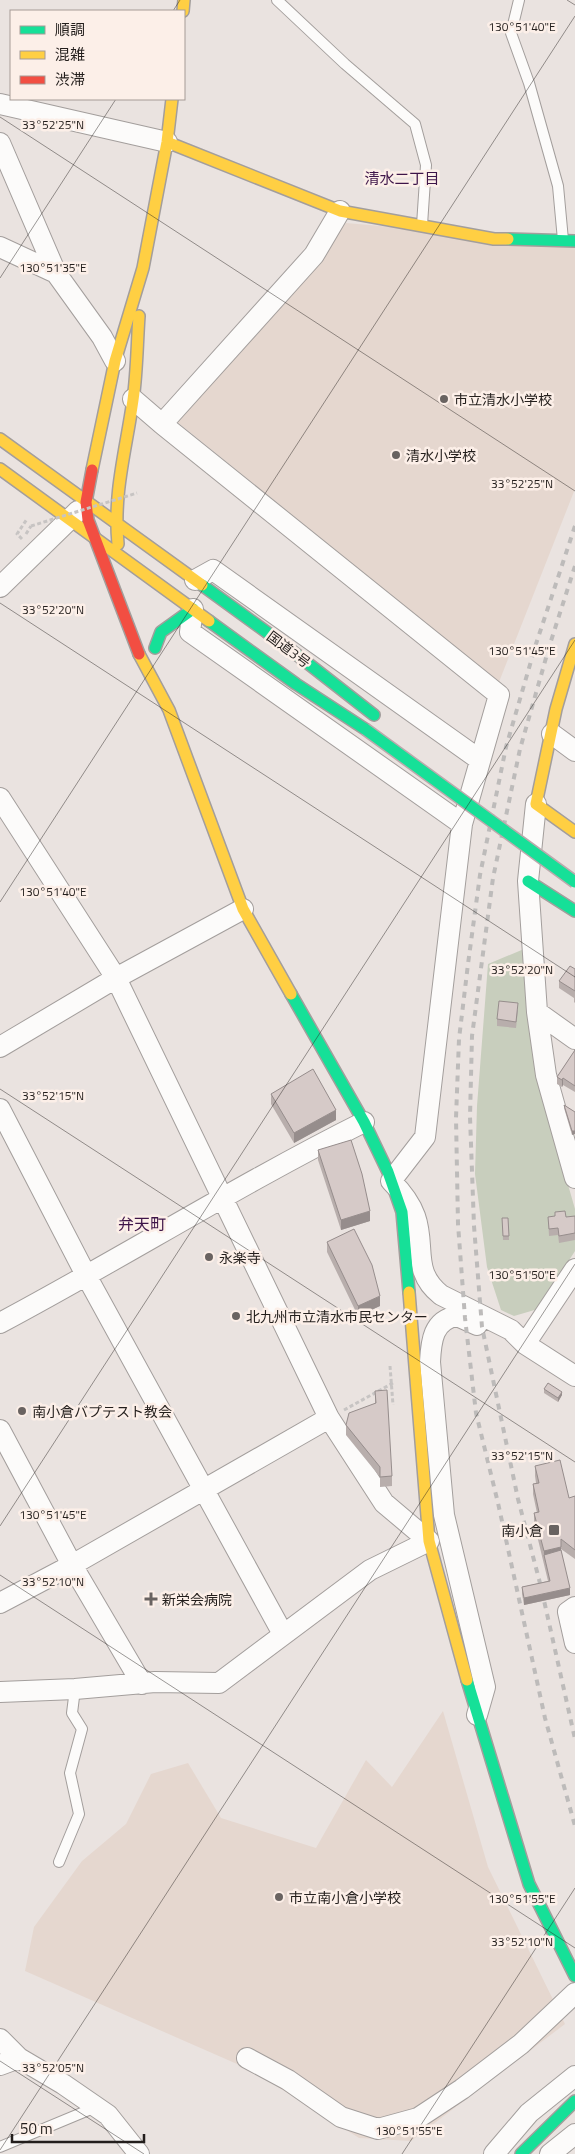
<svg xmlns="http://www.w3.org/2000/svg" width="575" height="2154" viewBox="0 0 575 2154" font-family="'Titillium Web','Noto Sans JP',sans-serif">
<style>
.built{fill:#e5d7cf}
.green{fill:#c8cebd}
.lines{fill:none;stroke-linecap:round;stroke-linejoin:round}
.lane-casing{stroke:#a39e9c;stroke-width:12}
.street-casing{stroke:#a39e9c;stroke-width:22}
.fast-casing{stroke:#a39e9c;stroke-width:14}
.slow-casing{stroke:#a39e9c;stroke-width:14}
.jam-casing{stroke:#a39e9c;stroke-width:14}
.path{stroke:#c7c4c3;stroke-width:3;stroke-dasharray:4 2.5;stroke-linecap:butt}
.lane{stroke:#fcfbfa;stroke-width:10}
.street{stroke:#fcfbfa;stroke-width:20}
.fast{stroke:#16e098;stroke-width:11}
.slow{stroke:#ffcf43;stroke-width:11}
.jam{stroke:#f24e42;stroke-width:11}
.rail{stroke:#bdbbba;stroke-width:4;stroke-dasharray:6 6;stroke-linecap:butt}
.fast-bridge-casing{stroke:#bba9ac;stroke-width:14;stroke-linecap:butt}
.path-bridge{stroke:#c7c4c3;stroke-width:3;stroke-dasharray:4 2.5;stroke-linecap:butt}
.fast-bridge{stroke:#16e098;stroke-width:11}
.wall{fill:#b8aeac}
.shaded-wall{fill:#968d8c}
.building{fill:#d6cac8;stroke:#968d8c}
.ticks{fill:none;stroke:#231e1c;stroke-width:1;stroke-opacity:0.45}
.poi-dot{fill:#696361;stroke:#fcefe8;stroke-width:2}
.labels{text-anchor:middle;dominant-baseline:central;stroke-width:5;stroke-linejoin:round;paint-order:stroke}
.poi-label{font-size:14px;fill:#231e1c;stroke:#fcefe8;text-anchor:start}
.street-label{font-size:14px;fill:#231e1c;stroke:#fcefe8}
.neighbourhood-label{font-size:15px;fill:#3e1549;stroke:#fcefe8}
.quarter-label{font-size:16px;fill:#3e1549;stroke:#fcefe8}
.ticks-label{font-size:12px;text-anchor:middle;fill:#231e1c;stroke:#fcefe8;stroke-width:5;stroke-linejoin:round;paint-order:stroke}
</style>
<rect width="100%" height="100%" fill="#eae3e0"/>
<path class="built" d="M346,223L575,243V489L499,682L176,421Z
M443,1711L488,1867L565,2024L411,2141L359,2138L253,2071L25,1971L34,1927L82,1861L126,1824L151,1774L188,1763L221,1818L316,1848L366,1760L392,1787Z"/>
<path class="green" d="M524,949L535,1070L575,1209V1251L538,1309L514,1316L501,1310L487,1267L475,1174L477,1106L488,964Z"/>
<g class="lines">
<g class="lane-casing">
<path id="lane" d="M277,0L345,64L415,124L426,165L422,225
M519,0L511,33L529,83L558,186L563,240
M59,1862L79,1814L70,1773L82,1729L72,1713L75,1689
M0,2147L96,2107"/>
</g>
<g class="street-casing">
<path id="street" d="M0,104L167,142
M0,143L56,273L102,337L115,361
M0,247L56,273
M133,399L162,424L314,255L340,211
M162,424L499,695L462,824L425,1137L391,1181C402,1192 410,1202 415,1216C426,1247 411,1271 441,1295L511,1330L525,1344L575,1376
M195,580L213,570L480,760
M0,587L78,511
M193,609L190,632L462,824
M552,734L575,751
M0,798L116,978L329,1418L384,1503L429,1541L370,1570L219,1683L155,1682L75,1689L0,1692
M536,804L528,881L537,1012L546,1075L575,1178
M537,1012L575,1039
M0,1047L116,978L243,909
M0,1109L87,1277L283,1634
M0,1323C122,1258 240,1184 364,1122
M525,1344L575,1269
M0,1430L72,1565L142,1684
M0,1603L72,1565L329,1418
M575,1607L568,1612L575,1643
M477,1715L485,1687L444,1515L430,1362C431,1341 433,1320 457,1316L477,1325
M0,2039L19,2058L63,2084L108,2115L139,2154
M247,2058L288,2080L341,2117L378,2129L418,2118L462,2089L521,2044L575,1993
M0,2065L19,2058
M494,2154L529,2113L575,2076
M550,2154L575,2134"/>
</g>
<g class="fast-casing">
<path id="fast" d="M508,239L575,241
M202,585L287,647L374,715
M209,621L296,684L365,729
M155,648L161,632L193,609
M528,881L575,911
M291,994L364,1122L388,1172L402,1212L409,1292
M467,1680L529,1884L575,1976
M521,2154L575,2101"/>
</g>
<g class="slow-casing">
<path id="slow" d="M183,11L184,0
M167,142L340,211L494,239H508
M0,439L202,585
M0,469L209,621
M92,470L115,361L143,268L167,142L172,99
M118,544C113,493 126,450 133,400C137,372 137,344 139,316
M575,644L556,709L536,804L575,832
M139,654L169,710L243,909L291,994
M409,1292L429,1541L467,1680"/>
</g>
<g class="jam-casing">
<path id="jam" d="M92,470L86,502L88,520L139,654"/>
</g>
<path class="path" d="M26,534L31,526
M22,539L17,534L27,519
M390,1366L393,1405
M344,1410L393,1383"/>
<use href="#lane" class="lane"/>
<use href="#street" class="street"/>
<use href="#fast" class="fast"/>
<use href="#slow" class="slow"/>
<use href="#jam" class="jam"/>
<path class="rail" d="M575,526L536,644L506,747L480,875L468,964L459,1039L456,1118L458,1224L465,1318L476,1413L498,1503L545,1718L575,1826
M575,566L550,644L520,749L493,878L472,1036L470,1117L474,1226L482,1327L518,1499L541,1587L575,1739"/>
<g class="fast-bridge-casing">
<path id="fast-bridge" d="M365,729L575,882"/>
</g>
<path class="path-bridge" d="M31,526L137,493"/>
<use href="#fast-bridge" class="fast-bridge"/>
</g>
<path class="wall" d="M575,969V1003L574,1002V998L559,988V981Z
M518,1010L516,1028L497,1026V1019Z
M575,1050V1092L563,1085L562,1087L557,1084V1077Z
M271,1094L336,1120L294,1143L271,1104Z
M564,1105L575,1112L572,1135L564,1108Z
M318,1150L370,1221L341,1230L318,1160Z
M575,1216V1240L559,1243L558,1235L549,1236L548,1217H566Z
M502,1218H508L509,1240H503Z
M327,1242L380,1306L358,1316L327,1252Z
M544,1389L562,1395L558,1402L544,1393Z
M375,1391L392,1476V1486L380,1487V1477L346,1435V1425L375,1403Z
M535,1466L569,1498L575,1496V1559L561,1549L570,1595L524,1605L522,1594V1587L548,1581L534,1523V1513H537L533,1494V1484L536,1483L535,1476Z"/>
<path class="shaded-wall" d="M563,1078V1085L562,1087V1080Z
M336,1110V1120L294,1143V1133Z
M572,1131H575V1134L572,1135Z
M370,1211V1221L341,1230V1220Z
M380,1296V1306L358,1316V1306Z
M562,1392V1395L558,1402V1398Z
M561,1547V1557L544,1555V1551Z
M570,1588V1595L524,1605V1598Z"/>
<path class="building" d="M570,966L575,969V991L559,981Z
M499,1001L518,1003L516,1022L497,1019Z
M575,1050V1086L563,1078L562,1080L557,1077Z
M313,1069L336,1110L294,1133L271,1094Z
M564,1105L575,1112V1131H572Z
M351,1140L362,1174L370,1211L341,1220L318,1150Z
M565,1211L566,1217L575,1216V1233L559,1236L558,1228L549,1229L548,1217L555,1216V1212Z
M502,1218H508L509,1236H503Z
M354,1229L372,1265L380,1296L358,1306L327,1242Z
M548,1383L562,1392L558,1398L544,1389Z
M387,1390L392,1476L380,1477V1467L346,1425L349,1413L376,1403L375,1391Z
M560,1460L569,1498L575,1496V1550L561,1539V1547L544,1551L534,1513L539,1512L533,1484L539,1483L535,1466Z
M561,1550L570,1588L524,1598L522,1587L550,1581L544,1555Z"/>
<path class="ticks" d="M567,0L575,5M173,11L180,0M0,117L575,491M0,278L116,99M0,603L575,977M0,902L575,16M0,1089L575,1462M0,1526L575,640M0,1575L575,1948M0,2061L144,2154M0,2150L575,1264M402,2154L575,1888"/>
<g class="poi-dot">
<circle cx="444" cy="399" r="5"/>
<circle cx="396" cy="455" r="5"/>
<circle cx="209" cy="1257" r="5"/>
<circle cx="236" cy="1316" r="5"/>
<circle cx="22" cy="1411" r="5"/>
<rect x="548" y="1524" width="12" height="12" rx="2.5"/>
<path d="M148.5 1591.5h5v5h5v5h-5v5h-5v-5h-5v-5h5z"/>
<circle cx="279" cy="1897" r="5"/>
</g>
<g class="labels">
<g class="poi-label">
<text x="454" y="399">市立清水小学校</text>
<text x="406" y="455">清水小学校</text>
<text x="219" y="1257">永楽寺</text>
<text x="246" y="1316">北九州市立清水市民センター</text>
<text x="32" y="1411">南小倉バプテスト教会</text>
<text x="543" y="1530" text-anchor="end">南小倉</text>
<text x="162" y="1599">新栄会病院</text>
<text x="289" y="1897">市立南小倉小学校</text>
</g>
<g class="street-label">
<text transform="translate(289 649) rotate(37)">国道3号</text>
</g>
<g class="neighbourhood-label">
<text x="402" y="178">清水二丁目</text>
</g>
<g class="quarter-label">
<text x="142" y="1224">弁天町</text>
</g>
</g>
<g class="ticks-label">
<text x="522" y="31">130°51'40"E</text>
<text x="53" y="129">33°52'25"N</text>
<text x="53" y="272">130°51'35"E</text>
<text x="522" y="488">33°52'25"N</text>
<text x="53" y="614">33°52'20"N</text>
<text x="522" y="655">130°51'45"E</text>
<text x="53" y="896">130°51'40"E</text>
<text x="522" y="974">33°52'20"N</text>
<text x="53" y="1100">33°52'15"N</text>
<text x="522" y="1279">130°51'50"E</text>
<text x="522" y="1460">33°52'15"N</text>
<text x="53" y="1519">130°51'45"E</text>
<text x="53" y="1586">33°52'10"N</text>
<text x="522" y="1903">130°51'55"E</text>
<text x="522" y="1946">33°52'10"N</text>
<text x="53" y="2072">33°52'05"N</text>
<text x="409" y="2135">130°51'55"E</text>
</g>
<rect x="10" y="10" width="175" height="90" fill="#fcefe8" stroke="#a59b96"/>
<rect x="20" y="26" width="25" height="8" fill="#16e098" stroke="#a59b96"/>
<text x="55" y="35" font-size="15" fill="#231e1c">順調</text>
<rect x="20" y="51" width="25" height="8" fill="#ffcf43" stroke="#a59b96"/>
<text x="55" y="60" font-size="15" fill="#231e1c">混雑</text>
<rect x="20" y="76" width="25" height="8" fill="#f24e42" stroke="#a59b96"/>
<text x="55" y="85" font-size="15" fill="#231e1c">渋滞</text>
<path d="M12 2134v8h132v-8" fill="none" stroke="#231e1c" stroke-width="2.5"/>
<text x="20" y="2134" font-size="15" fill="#231e1c" stroke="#fcefe8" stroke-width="4" paint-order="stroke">50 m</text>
</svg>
